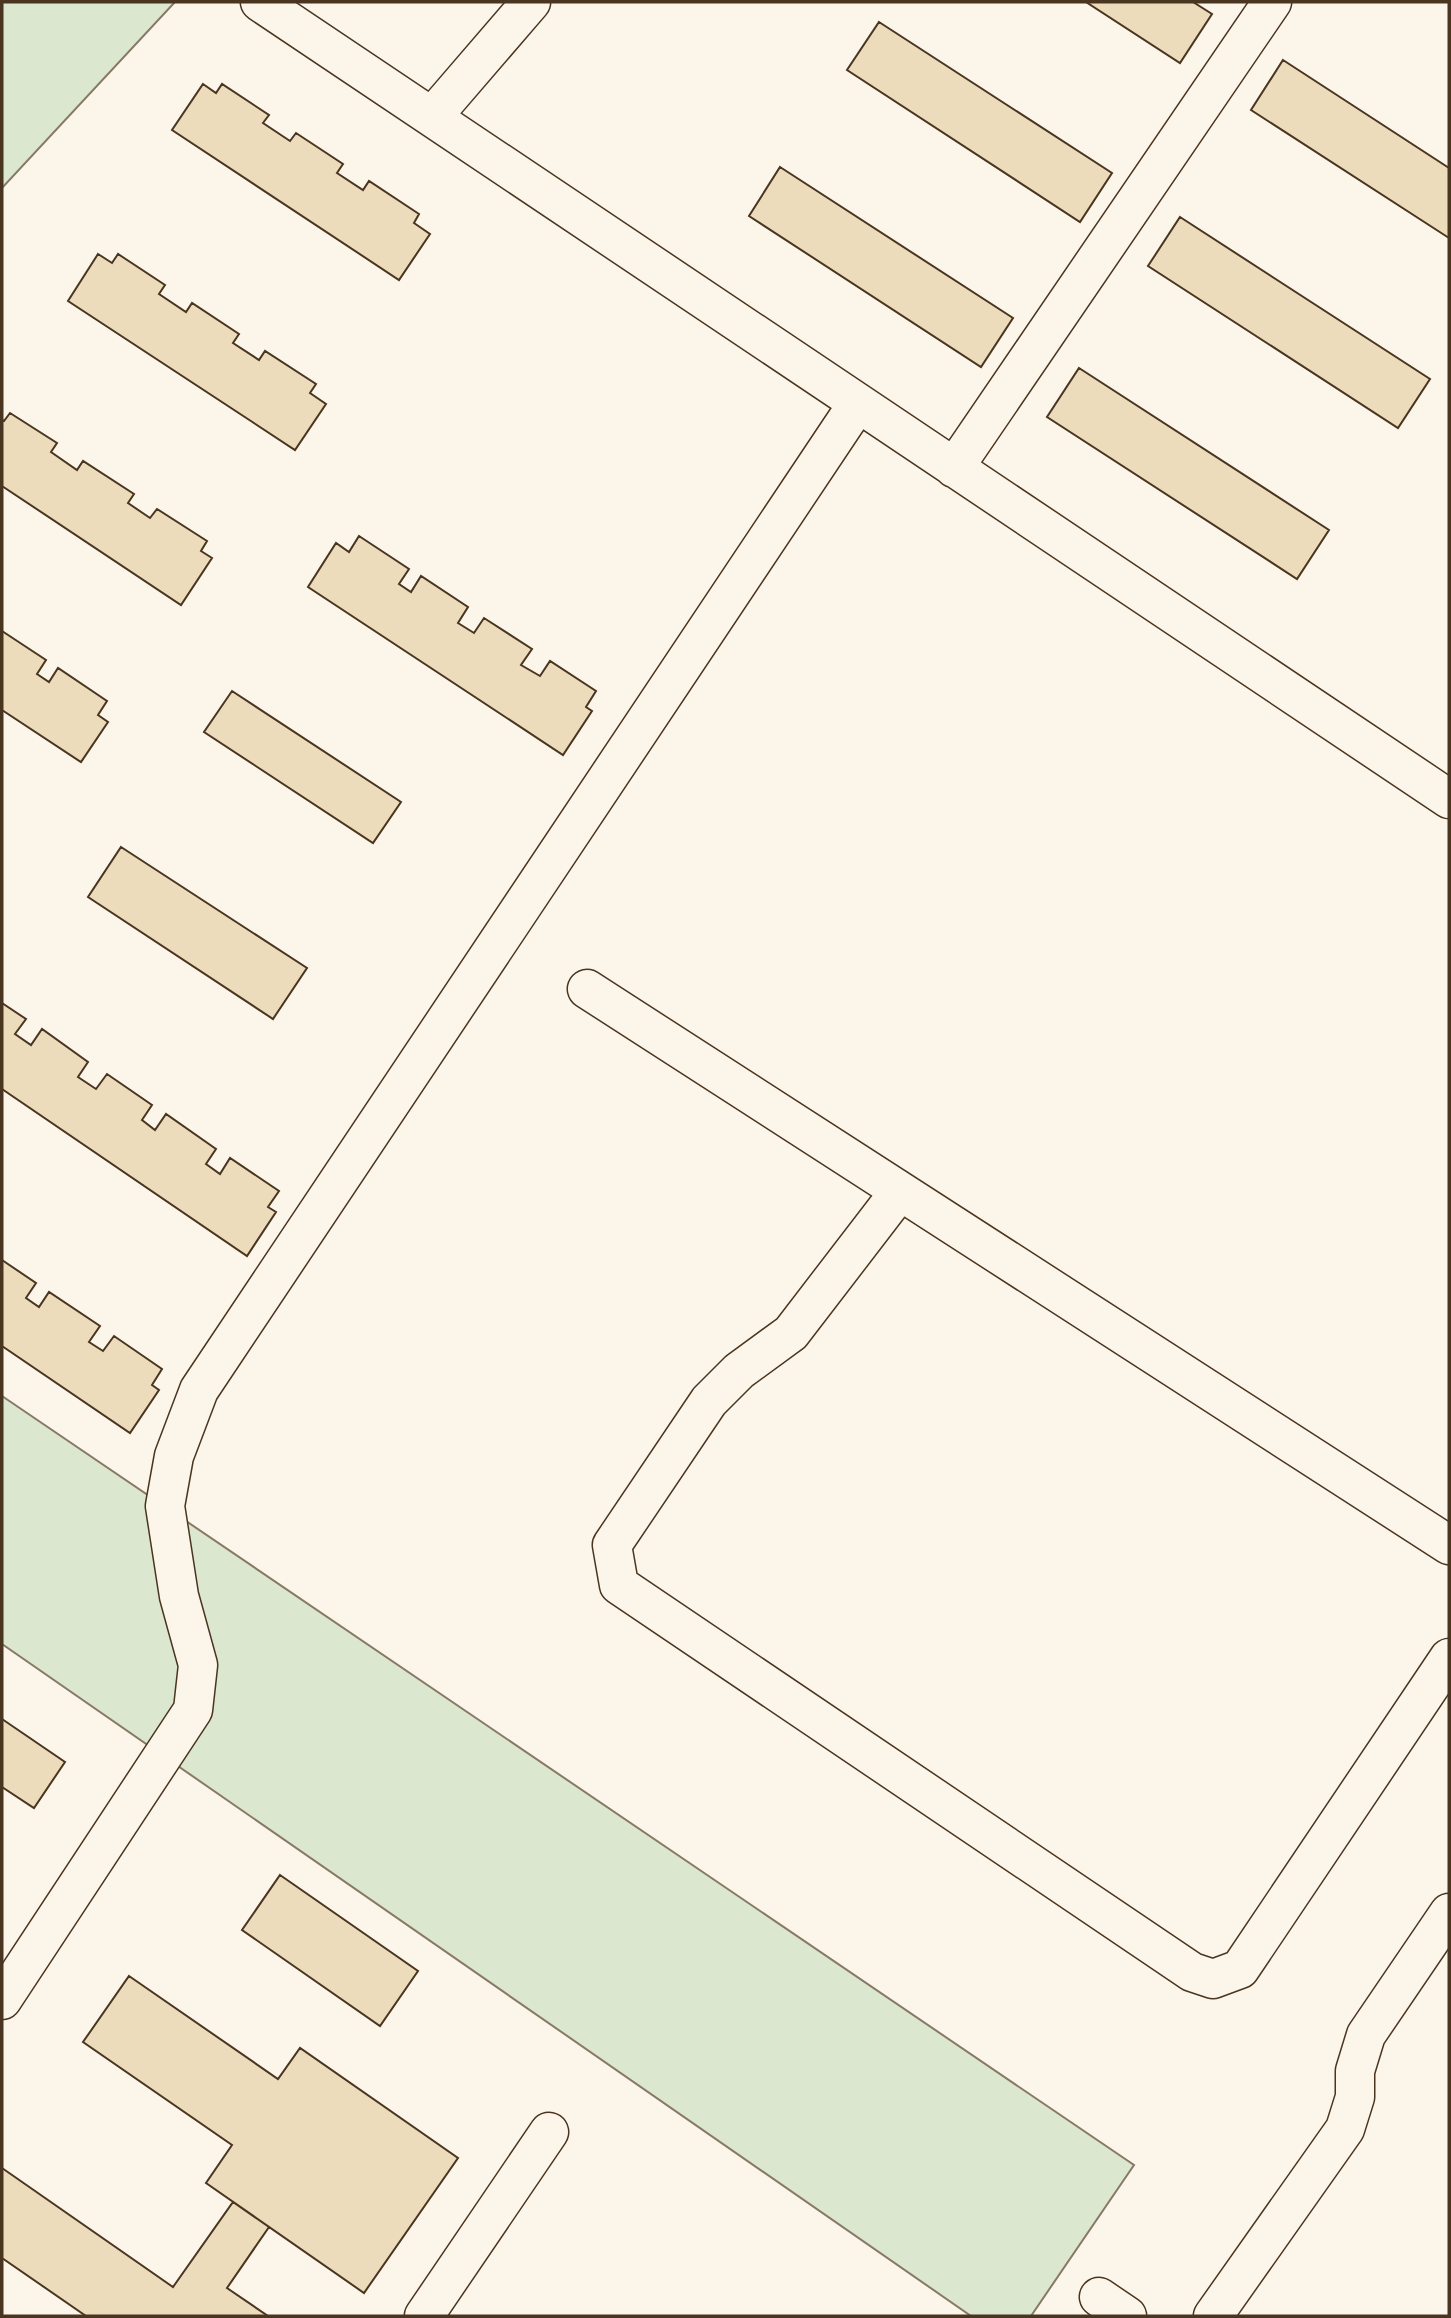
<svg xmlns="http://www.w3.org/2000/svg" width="1451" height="2318" viewBox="0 0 1451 2318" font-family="Lato,sans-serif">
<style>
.green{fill:#dce7d0;stroke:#887966;stroke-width:2}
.building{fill:#ecdcbc;stroke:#4a3520;stroke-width:2}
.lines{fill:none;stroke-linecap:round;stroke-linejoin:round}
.minor-casing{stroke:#4a3520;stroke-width:41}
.minor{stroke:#fbf6e9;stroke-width:38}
</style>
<rect width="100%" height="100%" fill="#fbf6e9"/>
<path class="green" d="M2,2H175L2,188Z
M2,1396L1134,2165L1031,2316H971L2,1644Z"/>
<path class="building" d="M1086,2H1193L1212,14L1180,63Z
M879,22L1112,173L1080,222L847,70Z
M1283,60L1449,168V238L1251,110Z
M203,84L216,93L222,84L269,115L263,123L290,141L296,133L343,164L337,173L363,190L369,181L419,214L414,223L430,234L399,280L172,130Z
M780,167L1013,318L981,367L749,216Z
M1180,217L1430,379L1398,428L1148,266Z
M98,254L112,263L118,254L165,285L159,294L186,312L192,303L239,334L233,343L259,360L265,351L316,384L310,393L326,404L295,450L68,301Z
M1079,368L1329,530L1297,579L1047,417Z
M10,413L57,443L51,452L77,470L83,461L134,494L128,503L150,518L157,509L207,541L201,551L212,558L181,605L2,486V420L4,421Z
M359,536L409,569L399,584L411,592L421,576L468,607L458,623L474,633L484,618L532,649L521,665L540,676L550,661L596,691L586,707L592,711L563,755L308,587L336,543L349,552Z
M2,631L46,660L37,674L49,682L58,668L107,701L98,715L108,722L81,762L2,710Z
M232,691L401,802L373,843L204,732Z
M121,847L307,968L273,1019L88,897Z
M2,1003L26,1019L15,1034L31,1045L42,1029L88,1062L78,1077L96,1089L107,1074L152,1105L142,1120L155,1130L166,1114L216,1149L206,1164L220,1174L230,1158L279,1191L268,1207L276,1212L247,1256L2,1089Z
M2,1260L36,1283L26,1298L39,1307L49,1292L100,1326L89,1342L103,1351L114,1336L162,1369L152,1385L159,1390L130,1433L2,1346Z
M2,1719L65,1762L34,1808L2,1787Z
M280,1875L418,1971L380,2026L242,1930Z
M129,1976L278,2079L300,2048L458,2158L364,2293L206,2183L232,2145L83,2042Z
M2,2168L173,2287L233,2202L269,2227L227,2288L268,2316H86L2,2258Z"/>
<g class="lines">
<g class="minor-casing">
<path id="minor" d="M260,2L1449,799
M432,117L531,2
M954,468L1272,2
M587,989L1449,1545
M900,1191L791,1333L739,1371L709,1401L612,1545L619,1585L1192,1972L1213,1979L1240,1969L1449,1658
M2,2000L193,1710L198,1665L179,1596L165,1506L174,1456L199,1390L858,403
M1099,2297L1127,2316
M424,2316L549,2132
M1213,2316L1345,2129L1355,2097V2071L1366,2035L1449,1913"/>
</g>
<use href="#minor" class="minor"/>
</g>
<rect width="1451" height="2318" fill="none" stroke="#4a3520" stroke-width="7"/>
</svg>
